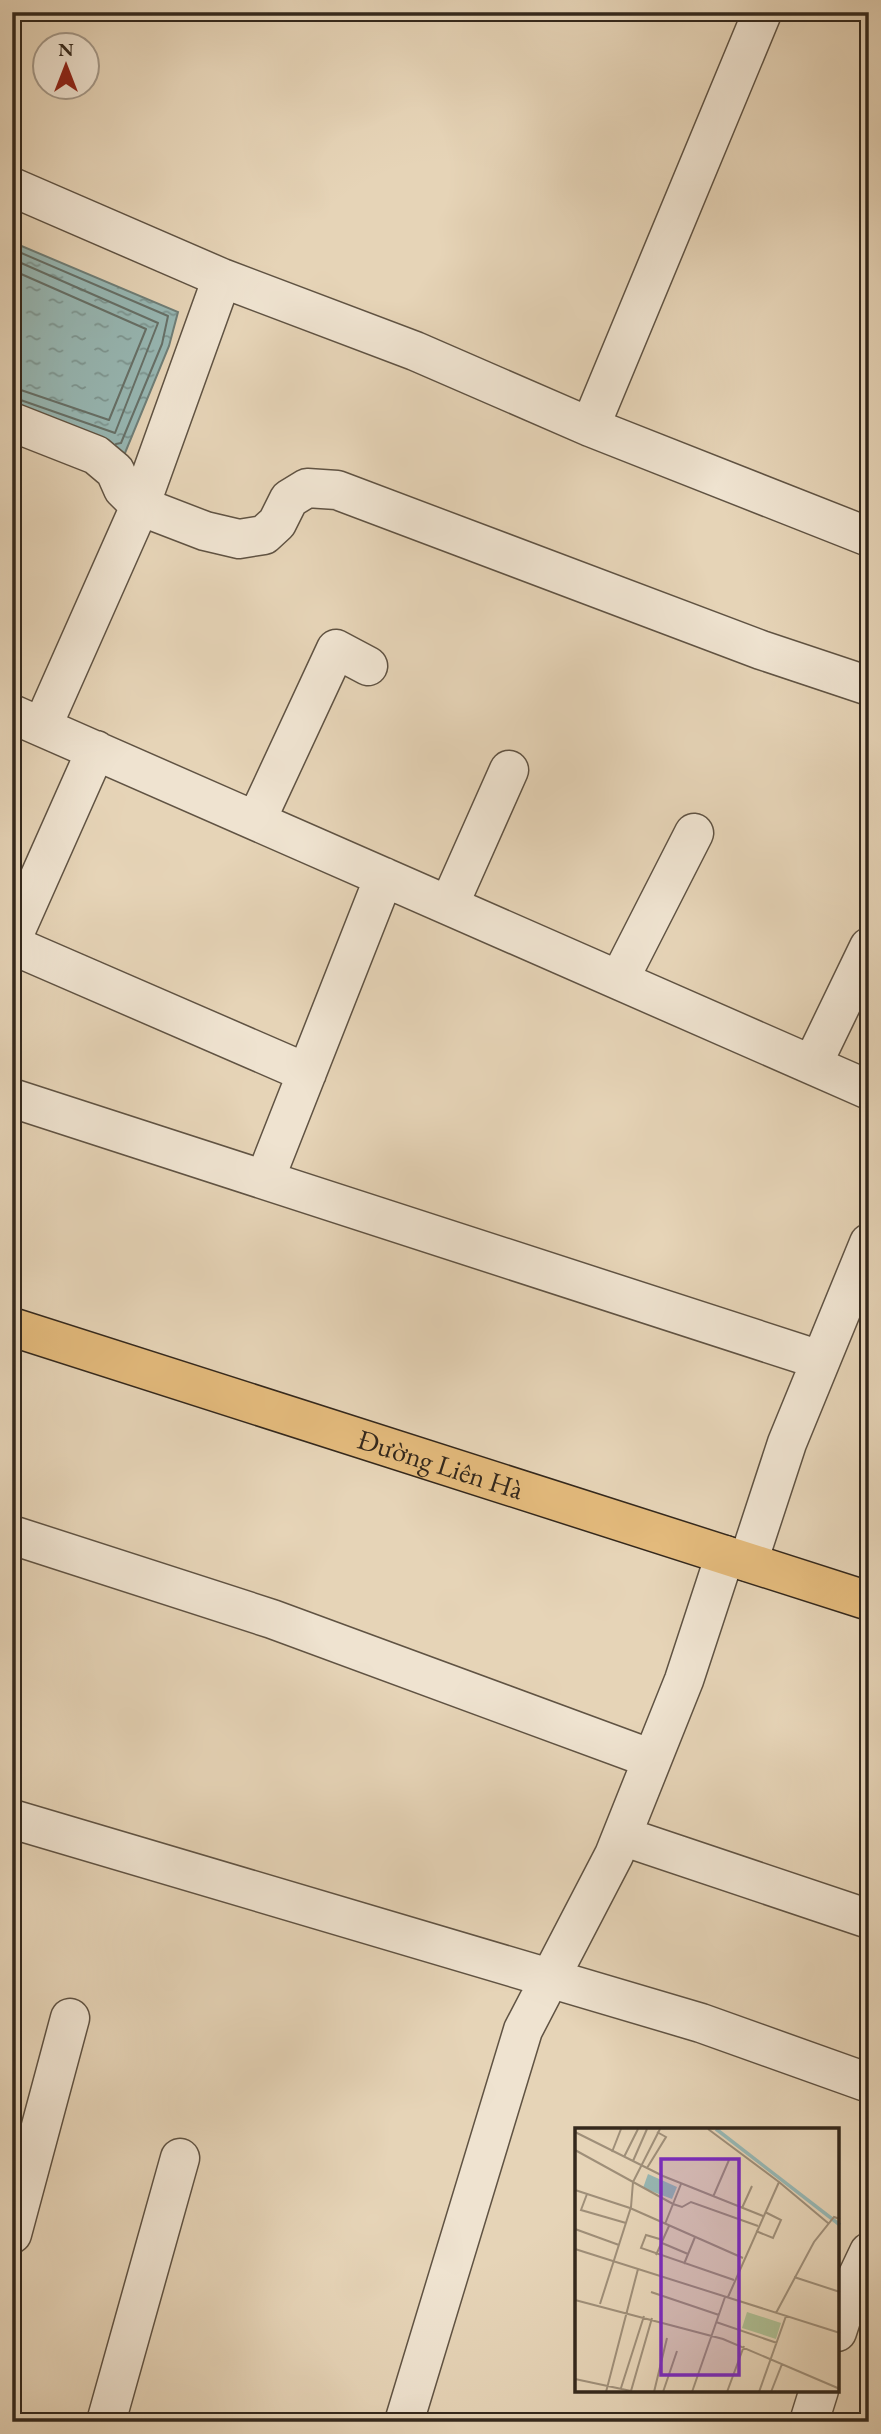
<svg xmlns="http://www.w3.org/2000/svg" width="881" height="2434" viewBox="0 0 881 2434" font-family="'EB Garamond',serif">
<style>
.water{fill:url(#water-ripples);stroke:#6f7e77;stroke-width:2}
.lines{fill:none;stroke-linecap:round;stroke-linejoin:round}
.shore{stroke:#667068;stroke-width:2}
.minor-casing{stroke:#605343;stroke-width:41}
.major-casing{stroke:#34281c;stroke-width:41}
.minor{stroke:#efe3d0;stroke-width:38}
.major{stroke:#e3ba7c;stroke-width:38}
.labels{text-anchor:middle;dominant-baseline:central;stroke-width:6;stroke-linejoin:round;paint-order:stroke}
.street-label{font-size:28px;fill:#34281c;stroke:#efe3d0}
.inset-river{fill:none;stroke:#97b7b3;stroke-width:3.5}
.inset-road{fill:none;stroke:#9f8f79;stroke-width:2}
.view{fill:#7b2cbf;fill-opacity:0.15;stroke:#7b2cbf;stroke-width:3.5}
.inset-edge{fill:none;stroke:#34281c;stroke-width:3.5}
</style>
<defs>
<pattern id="water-ripples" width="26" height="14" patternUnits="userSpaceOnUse" patternTransform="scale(1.75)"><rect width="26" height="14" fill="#97b7b3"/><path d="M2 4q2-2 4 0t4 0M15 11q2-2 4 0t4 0" fill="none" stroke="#7c9591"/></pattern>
</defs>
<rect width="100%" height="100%" fill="#e6d4b7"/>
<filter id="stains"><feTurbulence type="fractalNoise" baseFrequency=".00286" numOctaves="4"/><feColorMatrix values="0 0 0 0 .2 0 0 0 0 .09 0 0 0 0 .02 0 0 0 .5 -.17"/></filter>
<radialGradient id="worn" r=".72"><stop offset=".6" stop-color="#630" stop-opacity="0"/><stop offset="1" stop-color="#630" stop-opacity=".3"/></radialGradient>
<path class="water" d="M12,242L178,312L169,346L125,453H119L12,412Z"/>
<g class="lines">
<path class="shore" d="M12,249L168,316L162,344L121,443L116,444
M12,259L158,323L115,433L12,397
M12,270L146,329L109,420L12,387"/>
<g class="minor-casing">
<path id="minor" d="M12,187L222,278L415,351L590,427L869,537
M12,422L96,455L115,471L123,489L140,506L205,531L239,539L264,535L277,523L289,499L307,488L337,490L761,650L869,686
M590,427L762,13
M12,714L869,1090
M42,727L140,506L222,278
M256,821L336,649L368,666
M449,905L509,770
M12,939L96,750
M12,945L307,1073
M619,980L694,833
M812,1065L869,947
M12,1098L820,1360
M265,1179L384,877
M12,1535L272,1619L652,1759
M748,1562L787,1443L869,1243
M12,1819L701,2023L869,2083
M622,1836L869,1919
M12,2234L70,2018
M837,2332L850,2292L869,2252
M106,2422L180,2158
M404,2422L523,2030L614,1855L684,1680L725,1555
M809,2422L819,2390"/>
</g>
<g class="major-casing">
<g id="major">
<path id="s1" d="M12,1327L869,1601"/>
</g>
</g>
<use href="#minor" class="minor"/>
<use href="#major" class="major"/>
</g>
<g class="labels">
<g class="street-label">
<text stroke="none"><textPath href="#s1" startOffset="450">Đường Liên Hà</textPath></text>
</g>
</g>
<g transform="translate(575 2128)">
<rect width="264" height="264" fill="#e6d4b7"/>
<path d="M172,184L206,195L201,211L167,200Z" fill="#aebe93"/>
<path d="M73,46L102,59L97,71L68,60Z" fill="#97b7b3"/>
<path class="inset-river" d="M141,1L265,97"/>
<path class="inset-road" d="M133,1L204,54L153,169M0,4L88,48L188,88M0,22L98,76L107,79L116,74L183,98M37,24L46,1M49,29L63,1M58,33L72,1M72,40L91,9L82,4M204,54L253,95M0,62L55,80L168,130M12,66L6,82L51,95M138,69L154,32M167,80L177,58M90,96L106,56M0,101L44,117M181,103L198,110L206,92L190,84M88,112L71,107L66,120L159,152M87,115L113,126M0,121L265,205M81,127L94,98M109,136L120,109M219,149L265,164M76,164L144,187M0,172L148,211L265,261M25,176L56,79L58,54L85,1M201,185L239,114L259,89L265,91M141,194L202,215M0,251L56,263M46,260L69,188M56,263L77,190M31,264L63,141M79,264L92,210M88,264L102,223M117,264L150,169M152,264L169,218M184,264L211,188M196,264L207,236"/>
<path class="view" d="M86,31H164V247H86Z"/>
<rect width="264" height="264" class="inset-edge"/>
</g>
<rect width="881" height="2434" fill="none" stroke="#e6d4b7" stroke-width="42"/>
<rect x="14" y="14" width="853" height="2406" fill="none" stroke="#34281c" stroke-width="3.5"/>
<rect x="21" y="21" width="839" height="2392" fill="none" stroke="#34281c" stroke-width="2"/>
<g transform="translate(66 66)"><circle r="33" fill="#efe3d0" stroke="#a49888" stroke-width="2"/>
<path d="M0-5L12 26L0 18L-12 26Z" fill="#8f2418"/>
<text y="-10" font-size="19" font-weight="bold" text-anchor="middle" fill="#34281c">N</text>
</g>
<rect width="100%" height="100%" filter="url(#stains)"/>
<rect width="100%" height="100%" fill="url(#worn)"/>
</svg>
